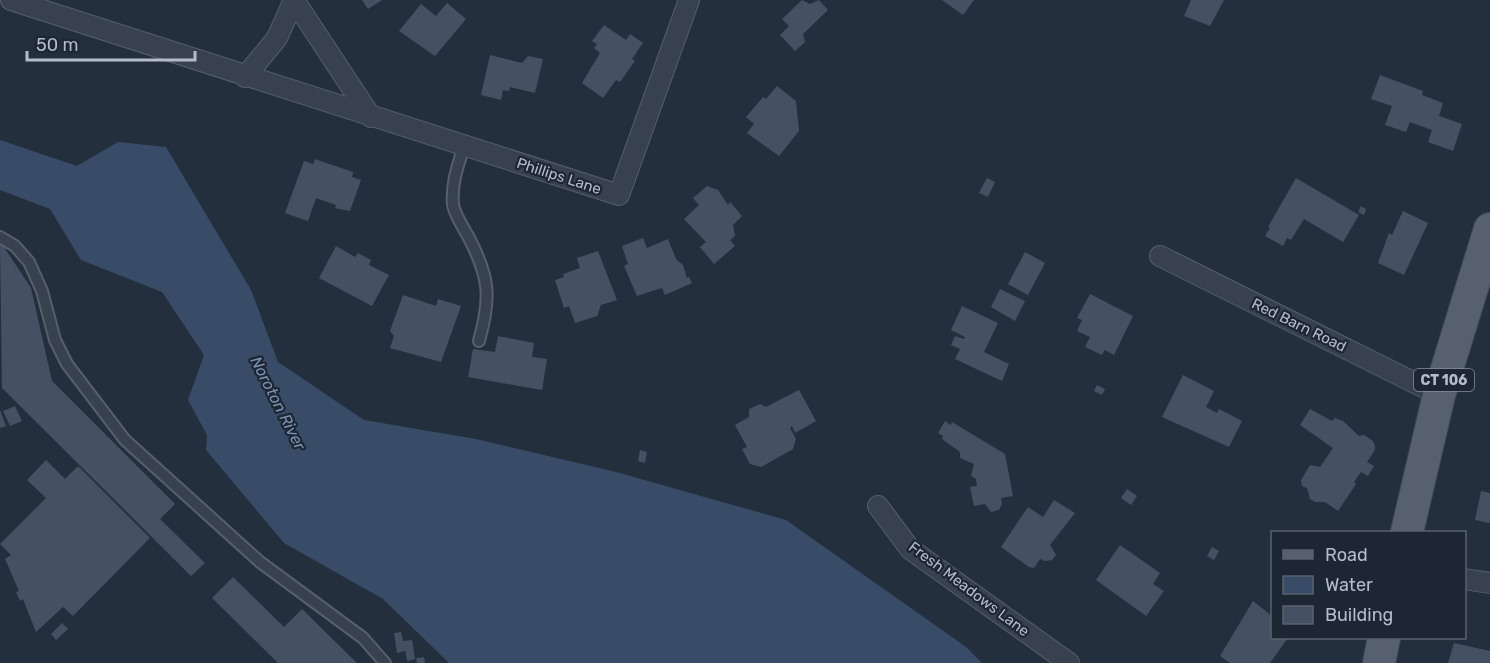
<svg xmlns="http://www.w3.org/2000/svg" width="1490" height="663" viewBox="0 0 1490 663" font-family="Rubik,sans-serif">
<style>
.water{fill:#394c67}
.building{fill:#455162}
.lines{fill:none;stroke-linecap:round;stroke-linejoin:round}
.service-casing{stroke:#565f6c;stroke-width:14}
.minor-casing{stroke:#565f6c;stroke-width:22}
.primary-casing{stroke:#414a57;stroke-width:34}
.service{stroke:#38414e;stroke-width:10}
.minor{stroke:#38414e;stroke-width:20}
.primary{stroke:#56606e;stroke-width:32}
.labels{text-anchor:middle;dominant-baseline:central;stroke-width:4.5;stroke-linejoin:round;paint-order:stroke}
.shield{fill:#1d2633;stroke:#878f9c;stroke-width:1.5}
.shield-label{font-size:14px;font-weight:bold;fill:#b4bcc9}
.street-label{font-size:15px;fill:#b4bcc9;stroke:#1d2633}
.water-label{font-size:16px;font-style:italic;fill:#7c92b1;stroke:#1d2633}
</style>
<rect width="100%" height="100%" fill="#242f3e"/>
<path class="water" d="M0,140L77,166L118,142L166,147L251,290L278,362L364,420L476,439L616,472L786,520L966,647L982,663H449L383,599L284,543L206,450L207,435L188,400L204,355L162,292L81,260L50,209L0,190Z"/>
<path class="building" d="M362,0H382L368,9Z
M802,0L810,4L819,0L828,10L803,34L805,42L795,51L780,35L789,26L782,19Z
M942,0H974L963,15Z
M1191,0H1224L1210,26L1184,16Z
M447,3L466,19L435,56L399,31L421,4L436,16Z
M604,25L626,40L630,34L643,43L632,59L635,61L620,82L616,80L603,98L582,83L600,53L594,48L597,44L592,41Z
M490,55L522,63L528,56L543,59L535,93L510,87L509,91L503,90L501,100L481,95Z
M1380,75L1423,91L1422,95L1443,103L1439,116L1462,124L1453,151L1428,142L1432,130L1410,122L1406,132L1385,125L1392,106L1371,99Z
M777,86L796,101L799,131L779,156L747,133L754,124L746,117L763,97L766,99Z
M315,159L353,172L352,177L361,180L350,211L335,208L336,205L316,198L308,221L285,213L304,161L313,164Z
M987,178L995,182L988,197L979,193Z
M1296,178L1359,215L1343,242L1304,219L1291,240L1287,238L1283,246L1265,236L1270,228L1268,227Z
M707,186L718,190L728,205L730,202L742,216L733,225L735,236L730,240L735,246L714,264L700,247L706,242L684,219L699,205L693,198Z
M1361,206L1366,209L1364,215L1358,212Z
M1403,211L1428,223L1404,275L1378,263L1389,233L1392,235Z
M643,238L647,248L668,239L676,259L683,265L687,278L689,277L692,283L665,295L662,288L637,296L624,266L628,264L622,246Z
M0,241L31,288L52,381L175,504L160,519L205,563L191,576L2,388Z
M336,246L355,257L358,253L371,260L369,265L389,275L372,306L319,278Z
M598,251L617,300L601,305L597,316L575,323L569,306L564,308L555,280L564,277L563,274L580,268L577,258Z
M1025,252L1045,263L1028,295L1008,284Z
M1000,289L1025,301L1015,321L991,307Z
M1090,294L1133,316L1114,355L1105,350L1102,355L1085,347L1090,337L1077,331L1082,320L1077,318Z
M403,295L436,306L438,299L461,306L441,362L390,348L394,336L390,331Z
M962,306L998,323L984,352L1009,364L1002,381L955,359L960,349L951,345L955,336L964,339L965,337L951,330Z
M498,336L534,343L532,357L547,359L542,390L468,377L473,349L495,352Z
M1183,375L1214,391L1206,407L1217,413L1219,409L1242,421L1229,447L1162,417Z
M1097,385L1105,389L1102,395L1094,391Z
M799,390L816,421L795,433L792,426L790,428L796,439L793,449L761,467L750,464L742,449L747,447L735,425L749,417V409L760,404L766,407Z
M15,406L22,421L10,426L3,411Z
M1310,409L1332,421L1335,418L1343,421L1359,436L1364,435L1373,441L1375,446V450L1367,462L1374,466L1368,476L1361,472L1354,482L1356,484L1338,511L1325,502H1315L1310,499L1307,488L1302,486L1301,480L1310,465L1320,467L1333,448L1300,425Z
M0,410L6,426L0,428Z
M945,421L951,425L952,422L1005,454L1013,496L1001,498L1002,504L999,510L991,512L985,504L974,506L970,487L977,486L976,479L971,476L974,464L960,458V452L942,439L943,436L938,433Z
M640,450L647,452L645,463L638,461Z
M46,460L65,479L78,466L150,538L73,616L63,607L36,632L23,599L20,601L16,592L19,591L5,559L11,555L0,544L46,498L27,480Z
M1127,489L1137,496L1131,505L1121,498Z
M1481,491L1490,493V523L1475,520Z
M1054,500L1075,513L1050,545L1056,555L1052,560L1045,561L1040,559L1034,568L1029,567L1001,547L1028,507L1043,517Z
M1120,545L1160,573L1153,584L1164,591L1146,616L1096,580Z
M1212,547L1219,551L1214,560L1207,556Z
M233,577L284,627L302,609L357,663H278L212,598Z
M1253,601L1272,616V638H1288L1270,663H1230L1220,656Z
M62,623L68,629L56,640L51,634Z
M401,632L403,641L412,640L415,659L407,661L404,643L405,651L397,653L394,633Z
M1454,643L1490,651V663H1448Z
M424,657L425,663H417L416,658Z"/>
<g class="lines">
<g class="service-casing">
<path id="service" d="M464,146C458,165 451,184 453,205C455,216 464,228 469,238C490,278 491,298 479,341
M0,237L15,246L29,262L42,291L55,340L67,364L125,440L260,562L363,638L385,663"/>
</g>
<g class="minor-casing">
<path id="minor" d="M11,0L619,195L689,0
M294,0L371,117
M245,77L277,38L294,0
M1160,256L1439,395
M878,506L910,549L1069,663
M1464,579L1490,583"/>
</g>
<g class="primary-casing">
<path id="primary" d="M1407,532L1439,395L1490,229
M1379,663L1384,638"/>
</g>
<use href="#service" class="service"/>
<use href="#minor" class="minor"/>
<use href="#primary" class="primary"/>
</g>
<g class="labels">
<rect class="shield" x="1414" y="369" width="60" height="22" rx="4.5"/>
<g class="shield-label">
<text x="1444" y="380">CT 106</text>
</g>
<g class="street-label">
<text transform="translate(559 176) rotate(18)">Phillips Lane</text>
<text transform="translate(1299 325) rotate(26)">Red Barn Road</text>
<text transform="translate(969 589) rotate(37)">Fresh Meadows Lane</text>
</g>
<g class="water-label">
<text transform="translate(278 403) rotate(63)">Noroton River</text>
</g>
</g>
<rect x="1271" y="531" width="195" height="108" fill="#1d2633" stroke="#59626f" stroke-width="1.5"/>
<rect x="1283" y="550" width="30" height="9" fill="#56606e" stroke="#59626f" stroke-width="1.5"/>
<text x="1325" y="561" font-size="18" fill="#b4bcc9">Road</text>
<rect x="1283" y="576" width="30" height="18" fill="#394c67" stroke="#59626f" stroke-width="1.5"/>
<text x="1325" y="591" font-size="18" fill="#b4bcc9">Water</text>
<rect x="1283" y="606" width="30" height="18" fill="#455162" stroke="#59626f" stroke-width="1.5"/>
<text x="1325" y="621" font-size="18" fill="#b4bcc9">Building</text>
<path d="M27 51v9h168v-9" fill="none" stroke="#b4bcc9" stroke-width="3"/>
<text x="36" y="51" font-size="18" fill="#b4bcc9" stroke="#1d2633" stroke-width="4.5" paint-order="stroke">50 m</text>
</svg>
